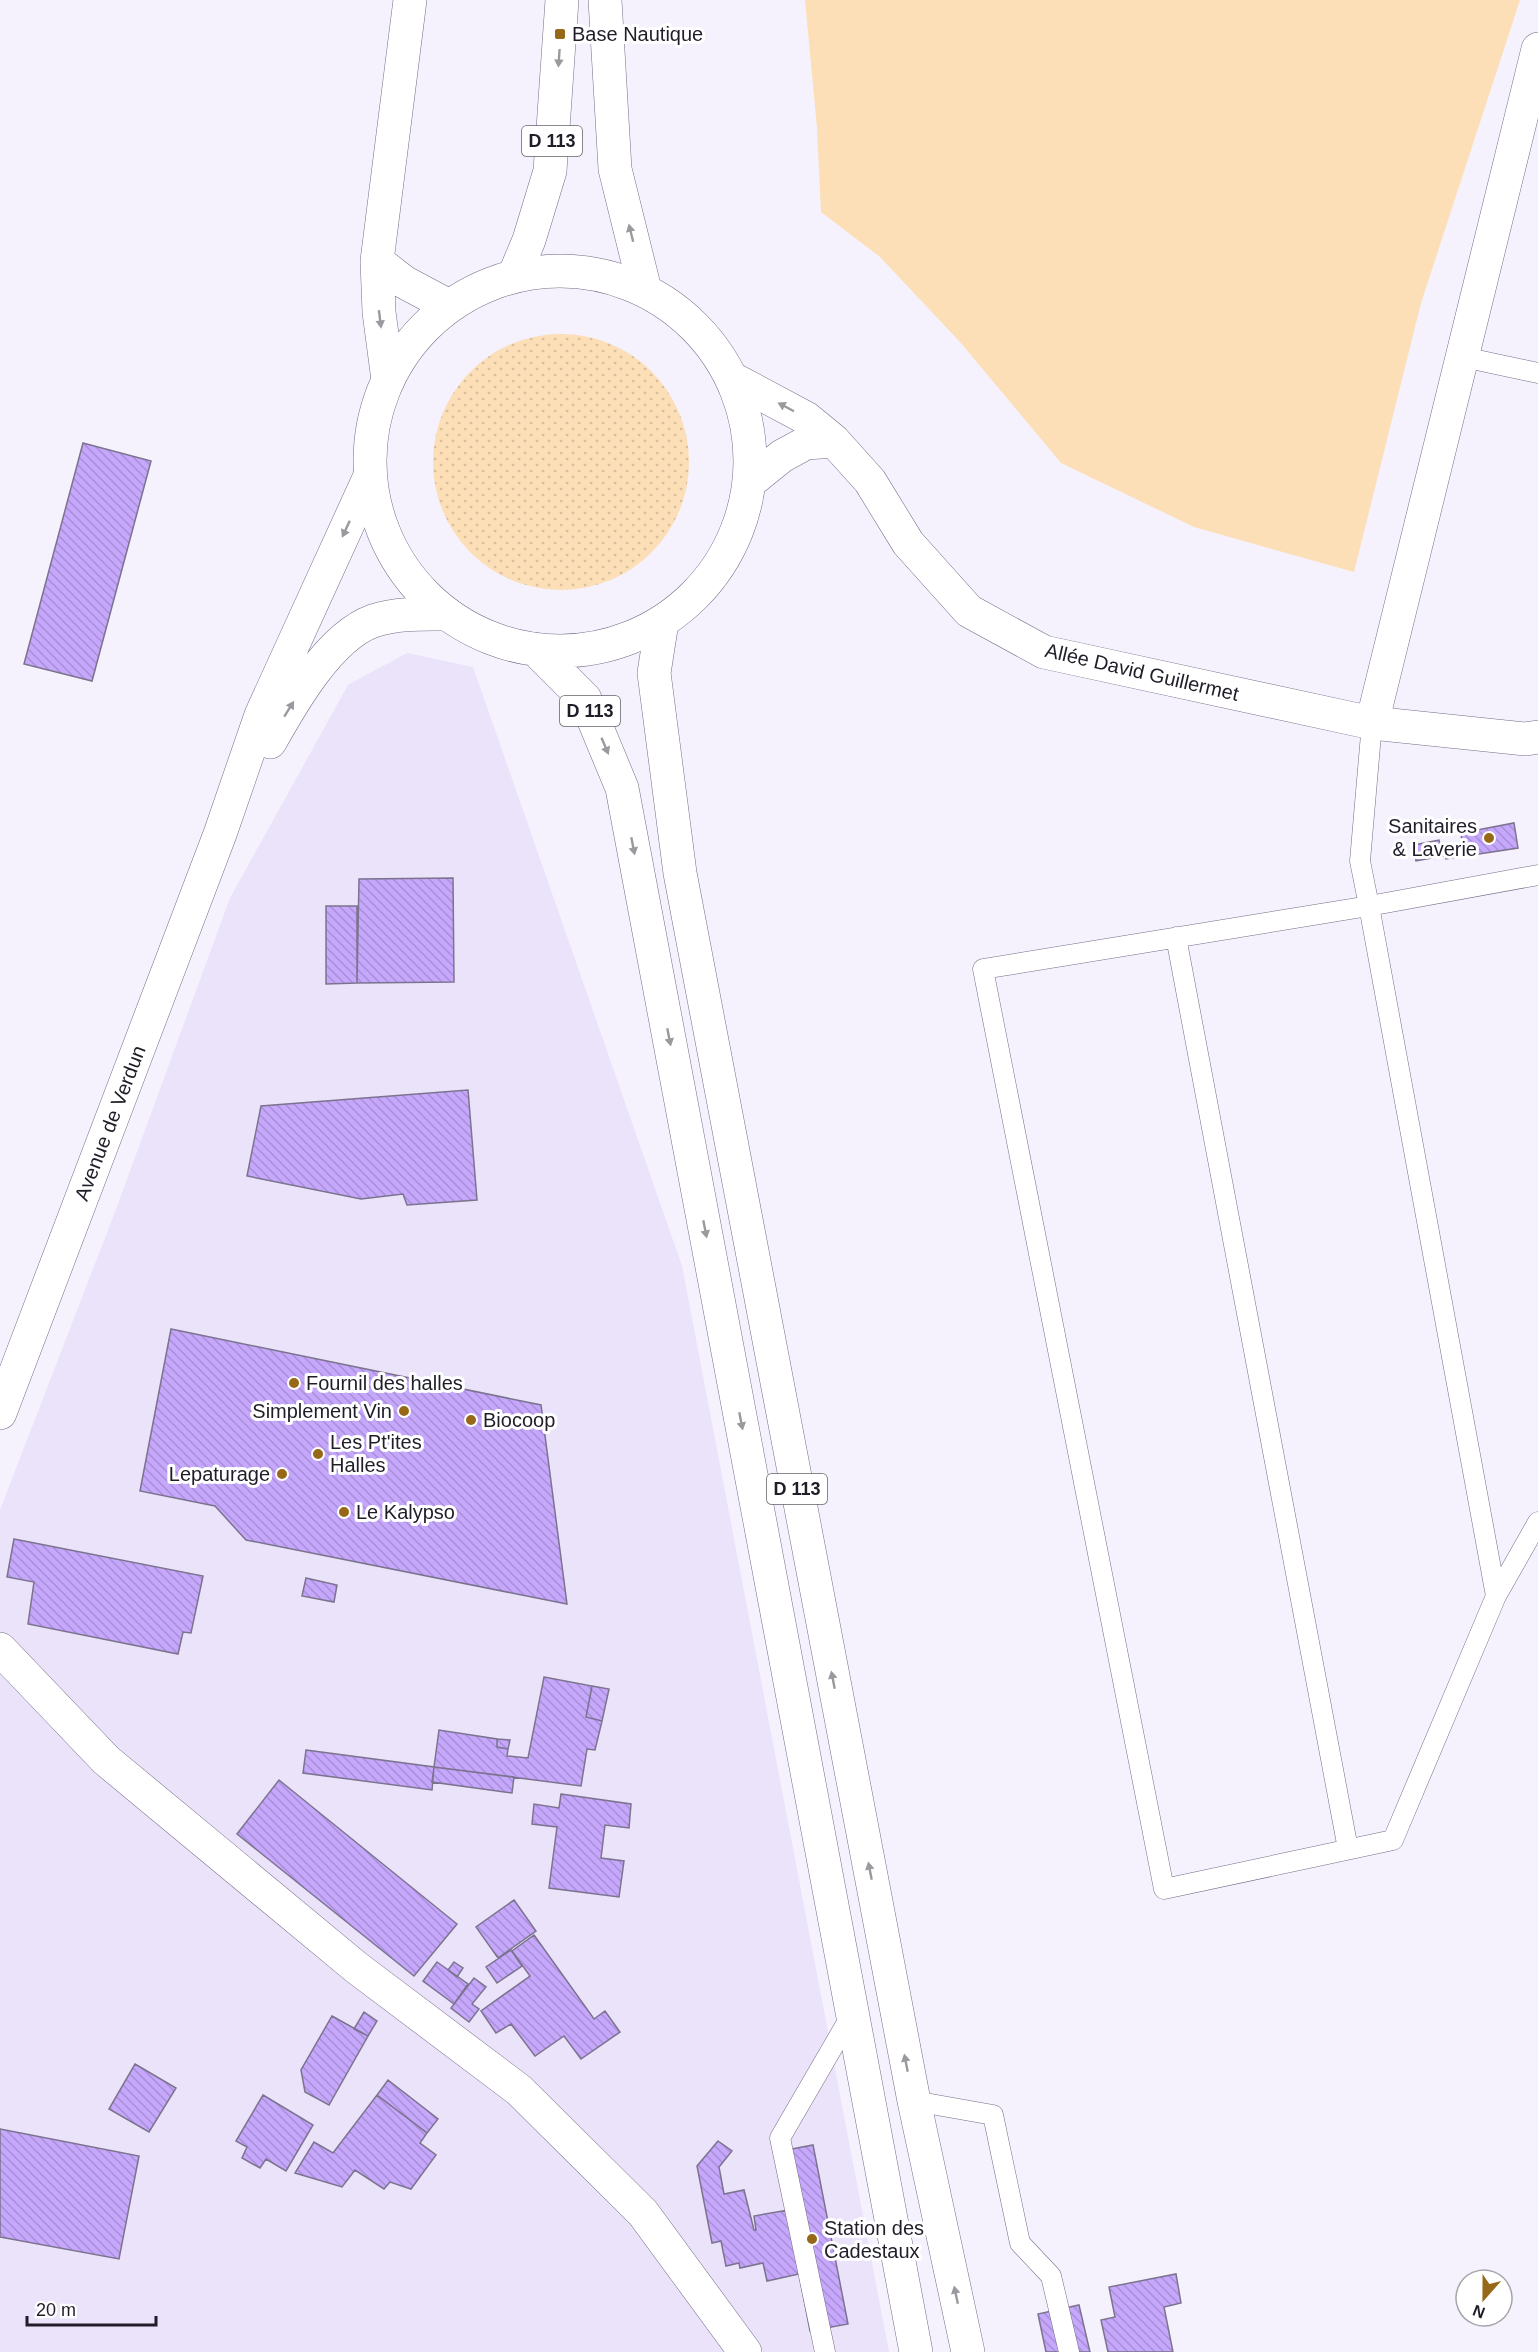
<svg xmlns="http://www.w3.org/2000/svg" width="1538" height="2352" viewBox="0 0 1538 2352" font-family="Arial,sans-serif">
<style>
.built{fill:#eae3fa}
.grass{fill:url(#grass-dots)}
.green{fill:#fcdfb7}
.building{fill:url(#building-back-hatch);stroke:#7c738e;stroke-width:1.5}
.lines{fill:none;stroke-linecap:round;stroke-linejoin:round}
.service-casing{stroke:#756d87;stroke-width:21}
.minor-casing{stroke:#756d87;stroke-width:34}
.secondary-casing{stroke:#756d87;stroke-width:34}
.primary-casing{stroke:#756d87;stroke-width:34}
.service{stroke:#fff;stroke-width:20}
.minor{stroke:#fff;stroke-width:33}
.secondary{stroke:#fff;stroke-width:33}
.primary{stroke:#fff;stroke-width:33}
.oneway{fill:#9b999e}
.poi-dot{fill:#966817;stroke:#fff;stroke-width:2}
.labels{text-anchor:middle;dominant-baseline:central;stroke-width:6;stroke-linejoin:round;paint-order:stroke}
.shield{fill:#fff;stroke:#646168;stroke-width:1.5}
.shield-label{font-size:18px;font-weight:bold;fill:#211d28}
.poi-label{font-size:20px;fill:#211d28;stroke:#fff;text-anchor:start}
.street-label{font-size:20px;fill:#211d28;stroke:#fff}
</style>
<defs>
<pattern id="grass-dots" width="8" height="8" patternUnits="userSpaceOnUse" patternTransform="scale(1.5)"><rect width="8" height="8" fill="#fcdfb7"/><path d="M2 2h.1M6 6h.1" fill="none" stroke="#d8bf9d" stroke-width="1.8" stroke-linecap="round"/></pattern>
<pattern id="building-back-hatch" width="6" height="6" patternUnits="userSpaceOnUse" patternTransform="scale(1.5)"><rect width="6" height="6" fill="#c5a7fb"/><path d="M-1 5l2 2M0 0l6 6M5-1l2 2" fill="none" stroke="#a98fd7"/></pattern>
</defs>
<rect width="100%" height="100%" fill="#f5f1fd"/>
<path class="built" d="M407,653L473,667L682,1266L889,2352H0V1510L115,1212L230,898L348,685Z"/>
<path class="grass" d="M433 462a128 128 0 1 1 256 0a128 128 0 1 1-256 0Z"/>
<path class="green" d="M805,0H1520L1421,303L1354,572L1194,527L1061,463L960,342L880,257L821,212L817,128Z"/>
<path class="building" d="M83,443L151,461L92,681L24,664Z
M1514,823L1518,848L1446,859L1445,846L1462,842L1461,833Z
M1439,840L1443,856L1416,861L1413,845Z
M453,878L454,982L357,983L359,879Z
M326,906H357V983L326,984Z
M468,1090L477,1200L407,1205L403,1194L361,1199L247,1176L261,1106Z
M171,1329L541,1405L567,1604L246,1540L215,1506L140,1491Z
M14,1539L203,1576L191,1633L183,1632L178,1654L28,1624L34,1582L7,1577Z
M306,1578L337,1585L334,1602L302,1596Z
M544,1677L592,1686L586,1717L602,1721L595,1750L587,1749L581,1786L434,1767L439,1730L497,1739V1747L508,1749L507,1756L528,1758Z
M592,1686L609,1689L602,1721L586,1717Z
M497,1739L510,1740L508,1749L497,1747Z
M306,1750L434,1767L432,1790L303,1773Z
M434,1767L514,1777L512,1793L432,1782Z
M279,1780L457,1924L414,1976L237,1834Z
M561,1794L631,1804L629,1828L605,1825L601,1858L624,1861L619,1897L549,1888L557,1827L532,1824L534,1804L559,1808Z
M514,1900L536,1931L498,1958L476,1927Z
M534,1935L594,2019L605,2011L620,2032L581,2059L564,2036L535,2056L511,2024L496,2033L481,2011L530,1976L512,1951Z
M511,1950L522,1966L497,1983L486,1967Z
M437,1962L468,1984L454,2004L423,1981Z
M454,1962L463,1968L457,1977L448,1970Z
M474,1978L486,1987L472,2004L479,2009L469,2022L451,2008Z
M364,2012L377,2021L368,2036L354,2029Z
M332,2016L368,2036L329,2105L305,2092L301,2070Z
M135,2064L176,2088L149,2132L109,2109Z
M388,2080L438,2119L427,2133L377,2095Z
M263,2095L313,2125L286,2171L266,2159L260,2168L242,2158L247,2147L236,2141Z
M377,2095L427,2133L420,2143L436,2155L411,2189L390,2182L384,2189L355,2170L342,2187L295,2173L314,2142L333,2153Z
M0,2129L139,2156L119,2259L0,2237Z
M718,2141L732,2151L719,2167L724,2194L744,2190L754,2230H756L754,2216L788,2210L799,2274L767,2281L763,2263L740,2268L739,2263L726,2266L721,2241L712,2243L697,2166Z
M813,2145L848,2324L810,2331L776,2152Z
M1176,2274L1181,2303L1164,2307L1173,2352H1108L1101,2320L1115,2317L1109,2287Z
M1079,2305L1090,2352H1046L1038,2314Z"/>
<g class="lines">
<g class="service-casing">
<path id="service" d="M1463,357L1538,373
M1372,723L1360,861L1369,906L1496,1596L1393,1840L1164,1889L983,969L1369,906L1538,875
M1176,937L1348,1849
M1496,1596L1538,1522
M914,2101L993,2115L1020,2243L1051,2276L1069,2352
M825,2352L780,2138L852,2014"/>
</g>
<g class="minor-casing">
<path id="minor" d="M733,379L806,418L834,441L870,481L908,543L969,611L1044,652L1372,723L1526,739L1538,737
M751,481L782,456L806,443L834,441
M1372,723L1538,49
M0,1649L106,1760L357,1968L519,2090L643,2213L745,2352"/>
</g>
<g class="secondary-casing">
<path id="secondary" d="M377,261L404,282L449,306
M388,380L379,312L377,261L410,0
M270,742C292,703 329,637 373,621C398,613 421,614 447,614
M0,1413L220,834L261,715L370,476"/>
</g>
<g class="primary-casing">
<path id="primary" d="M605,0L615,169L645,290
M370 461a190 190 0 1 1 380 0a190 190 0 1 1-380 0Z
M514,276L529,240L550,171L562,0
M662,622L654,673L680,873L914,2101L968,2352
M535,649L585,699L622,788L916,2352"/>
</g>
<use href="#service" class="service"/>
<use href="#minor" class="minor"/>
<use href="#secondary" class="secondary"/>
<use href="#primary" class="primary"/>
</g>
<defs><path id="oneway-solid" d="M-6-.8H1V-3.2L6.5 0L1 3.2V.8H-6Z" transform="scale(1.5)"/></defs>
<g class="oneway">
<use href="#oneway-solid" transform="translate(559 58) rotate(94)"/>
<use href="#oneway-solid" transform="translate(631 233) rotate(-104)"/>
<use href="#oneway-solid" transform="translate(380 319) rotate(83)"/>
<use href="#oneway-solid" transform="translate(786 407) rotate(-152)"/>
<use href="#oneway-solid" transform="translate(346 529) rotate(115)"/>
<use href="#oneway-solid" transform="translate(289 709) rotate(-58)"/>
<use href="#oneway-solid" transform="translate(605 746) rotate(67)"/>
<use href="#oneway-solid" transform="translate(633 846) rotate(79)"/>
<use href="#oneway-solid" transform="translate(669 1037) rotate(79)"/>
<use href="#oneway-solid" transform="translate(705 1229) rotate(79)"/>
<use href="#oneway-solid" transform="translate(741 1421) rotate(79)"/>
<use href="#oneway-solid" transform="translate(833 1680) rotate(-101)"/>
<use href="#oneway-solid" transform="translate(870 1871) rotate(-101)"/>
<use href="#oneway-solid" transform="translate(906 2063) rotate(-101)"/>
<use href="#oneway-solid" transform="translate(956 2295) rotate(-102)"/>
</g>
<g class="poi-dot">
<rect x="554" y="28" width="12" height="12" rx="3"/>
<circle cx="1489" cy="838" r="6"/>
<circle cx="294" cy="1383" r="6"/>
<circle cx="404" cy="1411" r="6"/>
<circle cx="471" cy="1420" r="6"/>
<circle cx="318" cy="1454" r="6"/>
<circle cx="282" cy="1474" r="6"/>
<circle cx="344" cy="1512" r="6"/>
<circle cx="812" cy="2239" r="6"/>
</g>
<g class="labels">
<g class="shield">
<rect x="522" y="126" width="60" height="30" rx="4.5"/>
<rect x="560" y="696" width="60" height="30" rx="4.5"/>
<rect x="767" y="1474" width="60" height="30" rx="4.5"/>
</g>
<g class="shield-label">
<text x="552" y="141">D 113</text>
<text x="590" y="711">D 113</text>
<text x="797" y="1489">D 113</text>
</g>
<g class="poi-label">
<text x="572" y="34">Base Nautique</text>
<text x="1477" y="826" text-anchor="end">Sanitaires<tspan x="1477" dy="23">&amp; Laverie</tspan></text>
<text x="306" y="1383">Fournil des halles</text>
<text x="392" y="1411" text-anchor="end">Simplement Vin</text>
<text x="483" y="1420">Biocoop</text>
<text x="330" y="1442">Les Pt'ites<tspan x="330" dy="23">Halles</tspan></text>
<text x="270" y="1474" text-anchor="end">Lepaturage</text>
<text x="356" y="1512">Le Kalypso</text>
<text x="824" y="2228">Station des<tspan x="824" dy="23">Cadestaux</tspan></text>
</g>
<g class="street-label">
<text transform="translate(1142 672) rotate(13)">Allée David Guillermet</text>
<text transform="translate(110 1123) rotate(-69)">Avenue de Verdun</text>
</g>
</g>
<g transform="translate(1484 2298) rotate(201)"><circle r="28" fill="#ffffff" stroke="#a6a5a9" stroke-width="1.5"/>
<path d="M0-4.5L10 22L0 15L-10 22Z" fill="#966817"/>
<text y="-9" font-size="16" font-weight="bold" text-anchor="middle" fill="#211d28">N</text>
</g>
<path d="M27 2316v9h129v-9" fill="none" stroke="#211d28" stroke-width="3"/>
<text x="36" y="2316" font-size="18" fill="#211d28" stroke="#ffffff" stroke-width="4.5" paint-order="stroke">20 m</text>
</svg>
